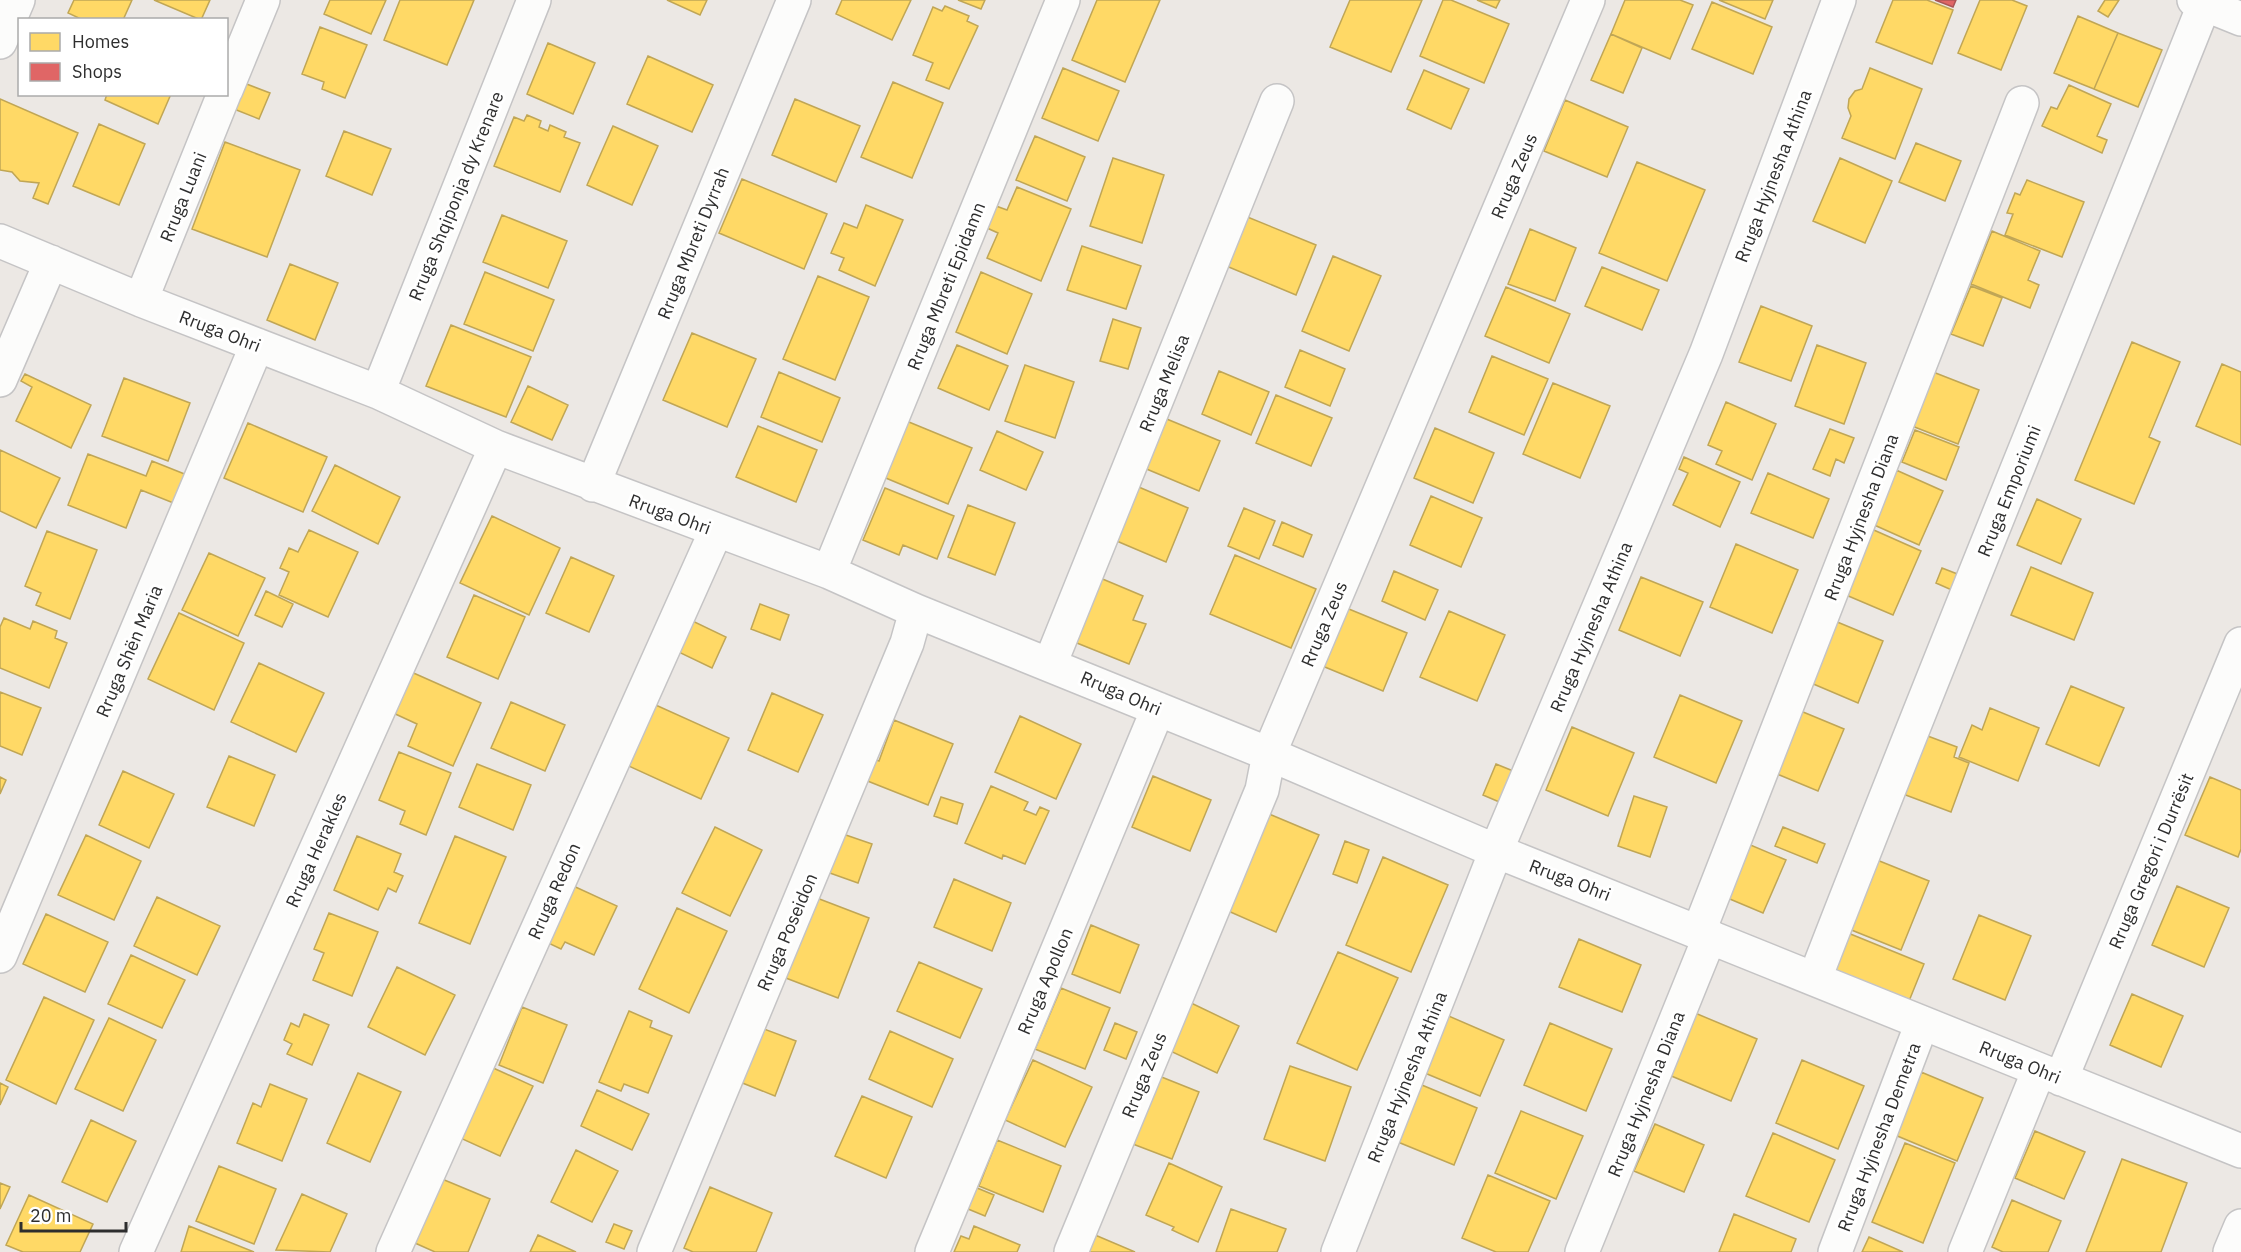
<svg xmlns="http://www.w3.org/2000/svg" width="2241" height="1252" viewBox="0 0 2241 1252" font-family="'IBM Plex Sans',sans-serif">
<style>
.homes{fill:#ffd966;stroke:#c0a655;stroke-width:1.5}
.shops{fill:#e06666;stroke:#ab5555;stroke-width:1.5}
.lines{fill:none;stroke-linecap:round;stroke-linejoin:round}
.minor-casing{stroke:#c5c4c5;stroke-width:36}
.minor{stroke:#fcfcfb;stroke-width:33}
.labels{text-anchor:middle;dominant-baseline:central;stroke-width:6;stroke-linejoin:round;paint-order:stroke}
.street-label{font-size:18px;fill:#2e2e2e;stroke:#fff}
</style>
<rect width="100%" height="100%" fill="#ece8e4"/>
<path class="homes" d="M74,0H132L123,20H83L68,13Z
M154,0H210L201,20Z
M330,0H386L371,34L324,14Z
M400,0H474L447,65L384,40Z
M667,0H707L700,15Z
M842,0H911L892,40L836,14Z
M958,0H985L981,9Z
M1097,0H1160L1125,82L1072,60Z
M1350,0H1422L1391,72L1330,47Z
M1443,0H1451L1509,24L1484,83L1420,56Z
M1477,0H1500L1496,8Z
M1625,0H1680L1693,5L1670,59L1611,34Z
M1719,0H1773L1765,19Z
M1893,0H1927L1953,10L1932,64L1876,42Z
M1980,0H2012L2027,6L2001,70L1958,53Z
M2105,0H2119L2108,17L2098,11Z
M1712,2L1772,27L1753,74L1692,49Z
M945,6L969,16L967,21L978,26L949,89L926,80L933,63L913,55L933,7L942,11Z
M2078,16L2118,33L2094,89L2054,73Z
M320,27L367,45L345,98L322,89L324,82L302,74Z
M2118,33L2162,50L2138,107L2094,89Z
M1611,34L1642,48L1623,93L1591,80Z
M548,43L595,63L573,114L527,94Z
M648,56L713,85L692,132L627,104Z
M1063,68L1119,91L1098,141L1042,118Z
M1870,68L1922,89L1895,159L1842,138L1851,116L1848,108L1849,99L1855,91L1862,89Z
M1424,70L1469,89L1451,129L1407,109Z
M893,82L943,103L912,178L861,157Z
M244,83L270,93L259,119L234,109Z
M2069,85L2111,104L2097,136L2107,140L2102,153L2042,126L2051,107L2057,109Z
M107,94H171L158,124L105,100Z
M0,99L78,133L48,204L33,198L39,183L20,181L12,172L0,170Z
M795,99L860,126L836,182L772,155Z
M1565,100L1628,127L1607,177L1544,151Z
M527,115L541,121L539,127L548,131L550,125L566,132L564,137L580,143L560,192L494,166L514,117L524,121Z
M99,124L145,144L119,205L73,186Z
M613,126L658,146L632,205L587,185Z
M344,131L391,149L372,195L326,176Z
M1035,136L1085,157L1067,201L1016,180Z
M225,142L300,170L267,257L192,229Z
M1916,143L1961,161L1945,201L1899,182Z
M1113,158L1164,175L1142,243L1090,226Z
M1840,158L1892,181L1865,243L1813,221Z
M1637,162L1705,190L1667,281L1599,253Z
M742,179L827,214L804,269L719,233Z
M2027,180L2084,202L2062,257L2005,235L2013,214L2007,213L2015,193L2020,195Z
M1017,187L1071,209L1041,281L987,258L998,233L987,228L996,206L1007,210Z
M866,205L903,220L875,286L839,270L844,258L831,253L844,223L857,228Z
M502,215L567,241L548,288L483,262Z
M1245,216L1316,245L1296,295L1224,265Z
M1530,229L1576,248L1555,301L1508,284Z
M1992,231L2040,251L2028,280L2039,285L2030,308L1971,284Z
M1082,246L1141,266L1126,309L1067,290Z
M1333,256L1381,276L1349,351L1302,331Z
M290,264L338,283L315,340L267,320Z
M1602,267L1659,290L1642,330L1585,306Z
M485,272L554,300L533,351L464,324Z
M981,272L1032,294L1007,354L956,332Z
M818,276L869,297L835,380L783,359Z
M1971,286L2002,298L1983,346L1951,334Z
M1506,287L1570,314L1549,363L1485,336Z
M1761,306L1812,326L1791,381L1739,362Z
M1113,319L1141,328L1128,369L1100,361Z
M451,325L531,357L506,417L426,386Z
M692,333L756,359L727,427L663,400Z
M2132,342L2180,362L2149,437L2160,442L2134,504L2075,480Z
M957,345L1008,366L989,410L938,388Z
M1817,345L1866,363L1844,424L1795,406Z
M1300,350L1345,369L1330,406L1285,387Z
M1492,356L1548,379L1524,435L1469,412Z
M2222,364L2241,372V445L2196,426Z
M1025,365L1074,382L1055,438L1005,421Z
M1219,371L1269,392L1251,435L1202,414Z
M779,372L840,398L822,442L761,417Z
M1933,372L1979,390L1958,444L1912,426Z
M25,374L91,405L71,448L16,421L32,387L21,381Z
M124,378L190,403L168,461L102,436Z
M1553,383L1610,406L1580,478L1523,454Z
M528,386L568,405L552,440L511,422Z
M1276,395L1332,418L1311,466L1256,443Z
M1726,402L1776,424L1752,480L1716,464L1722,451L1708,445Z
M1157,415L1220,441L1199,491L1137,465Z
M904,420L972,448L948,504L881,476Z
M248,423L327,457L303,512L224,478Z
M758,426L817,450L796,502L736,477Z
M1435,428L1494,453L1473,503L1414,478Z
M1830,429L1854,438L1844,463L1836,459L1830,476L1813,469Z
M1915,430L1959,447L1946,480L1902,462Z
M997,431L1043,452L1026,490L980,470Z
M0,450L60,478L36,528L0,511Z
M88,454L146,476L152,461L192,477L181,506L141,490L126,528L68,505Z
M1684,457L1740,482L1720,527L1673,505L1688,473L1679,469Z
M335,465L400,497L378,544L312,511Z
M1896,470L1943,491L1919,545L1872,524Z
M1768,473L1829,499L1813,538L1751,513Z
M1134,485L1188,508L1166,562L1112,539Z
M885,488L954,516L937,559L903,545L899,555L863,540Z
M1431,496L1482,518L1461,567L1410,545Z
M2037,499L2081,519L2061,564L2017,545Z
M968,505L1015,523L995,575L948,557Z
M1244,508L1275,521L1259,559L1228,546Z
M492,516L560,548L529,615L460,583Z
M1282,522L1312,535L1303,557L1273,545Z
M1867,527L1921,551L1893,615L1839,592Z
M309,530L358,552L328,617L279,595L289,572L280,568L289,548L298,552Z
M47,531L97,550L70,619L36,605L41,593L25,586Z
M1736,544L1798,570L1772,633L1710,607Z
M209,553L265,578L238,636L182,610Z
M1235,555L1316,589L1291,648L1210,614Z
M571,557L614,576L589,632L546,613Z
M2031,567L2093,593L2074,640L2011,615Z
M1942,568L1960,575L1954,591L1936,583Z
M1394,571L1438,590L1425,620L1382,601Z
M1093,575L1143,596L1133,620L1146,624L1129,664L1067,639Z
M1641,577L1703,602L1680,656L1619,630Z
M266,591L293,604L282,627L255,615Z
M474,595L525,617L498,679L447,657Z
M760,604L789,615L780,640L751,629Z
M1344,607L1407,633L1383,691L1320,665Z
M1449,611L1505,635L1477,701L1420,677Z
M179,613L244,643L214,710L148,679Z
M680,615L726,637L712,668L666,646Z
M4,618L30,629L33,621L57,631L55,638L67,643L49,688L0,668V627Z
M1830,619L1883,641L1858,703L1804,680Z
M259,663L324,693L296,752L231,722Z
M400,667L481,703L453,766L408,746L417,724L391,712Z
M2071,686L2124,708L2099,766L2046,744Z
M0,692L41,708L22,755L0,746Z
M772,693L823,715L798,772L748,750Z
M1680,695L1742,721L1716,783L1654,757Z
M511,702L565,725L545,771L491,748Z
M649,702L729,738L701,799L622,763Z
M1791,707L1844,729L1818,791L1765,769Z
M1990,708L2039,728L2018,781L1959,757L1972,725L1982,730Z
M1020,716L1081,744L1056,799L995,772Z
M894,720L953,744L928,805L865,780L874,759L879,761Z
M1572,727L1634,753L1608,816L1546,790Z
M1925,735L1957,747L1954,757L1969,763L1951,812L1903,794Z
M399,752L451,773L426,835L400,824L405,811L379,800Z
M229,756L275,775L254,826L207,807Z
M477,764L531,785L513,830L459,807Z
M1496,764L1518,773L1504,804L1483,795Z
M123,771L174,794L149,848L99,825Z
M1153,776L1211,800L1190,851L1132,827Z
M0,777L6,780L0,794Z
M2210,777L2241,790V849L2238,857L2185,835Z
M991,786L1028,802L1024,810L1036,815L1040,807L1049,811L1025,864L1003,855L1002,859L965,843Z
M1634,796L1667,807L1650,857L1618,846Z
M941,797L963,804L957,824L934,816Z
M1269,814L1319,835L1276,932L1226,910Z
M715,827L762,850L730,916L682,893Z
M1783,827L1825,844L1817,863L1775,846Z
M840,833L872,844L858,883L827,872Z
M86,835L141,861L114,920L58,895Z
M357,836L401,854L394,872L403,876L396,892L388,888L378,910L334,890Z
M455,836L506,857L470,944L419,923Z
M1345,841L1369,850L1357,883L1333,874Z
M1741,841L1786,860L1763,913L1718,894Z
M1383,857L1448,885L1411,972L1346,945Z
M1877,860L1929,881L1901,950L1849,929Z
M954,879L1011,903L992,951L934,927Z
M569,884L617,906L594,955L565,942L561,949L544,941Z
M2177,886L2229,908L2204,967L2152,945Z
M809,895L869,918L838,998L778,975Z
M157,897L220,926L197,975L134,946Z
M677,908L727,931L689,1013L639,989Z
M329,913L378,932L352,996L313,980L324,953L314,949Z
M46,914L108,942L85,992L23,964Z
M1979,915L2031,936L2005,1000L1953,979Z
M1091,925L1139,945L1120,993L1072,974Z
M1848,933L1924,964L1907,1006L1831,975Z
M1579,939L1641,965L1622,1012L1559,987Z
M1338,952L1398,978L1357,1070L1297,1043Z
M131,955L185,980L162,1028L108,1004Z
M919,962L982,989L960,1038L897,1011Z
M397,967L455,995L425,1055L368,1027Z
M1061,988L1110,1008L1085,1069L1035,1049Z
M2132,994L2183,1016L2161,1067L2110,1045Z
M44,997L94,1020L56,1104L6,1080Z
M1189,1002L1239,1026L1217,1073L1166,1049Z
M522,1007L567,1025L543,1083L499,1065Z
M629,1011L652,1021L650,1027L672,1036L648,1093L624,1084L621,1091L599,1082Z
M1695,1013L1757,1039L1731,1101L1669,1075Z
M304,1014L329,1025L312,1065L287,1054L292,1044L284,1040L291,1023L299,1027Z
M1444,1014L1504,1040L1480,1096L1420,1071Z
M109,1018L156,1040L123,1111L75,1089Z
M1115,1023L1137,1032L1126,1059L1104,1050Z
M1550,1023L1612,1049L1586,1111L1524,1085Z
M756,1026L796,1041L775,1096L735,1080Z
M890,1031L953,1059L932,1107L869,1079Z
M1033,1060L1092,1087L1065,1147L1005,1120Z
M1802,1060L1864,1086L1838,1149L1776,1123Z
M1290,1066L1351,1087L1325,1161L1264,1139Z
M491,1067L533,1086L500,1156L458,1137Z
M1149,1072L1199,1092L1172,1159L1125,1141Z
M1921,1072L1983,1098L1957,1161L1895,1135Z
M358,1073L401,1092L370,1162L327,1143Z
M0,1083L8,1087L0,1105Z
M1417,1083L1477,1108L1454,1165L1393,1140Z
M270,1084L307,1099L282,1161L237,1143L253,1103L261,1107Z
M597,1090L649,1114L632,1150L581,1126Z
M862,1096L912,1117L886,1178L835,1156Z
M1521,1111L1583,1136L1556,1199L1495,1173Z
M91,1120L136,1141L107,1202L62,1182Z
M1655,1124L1704,1145L1684,1192L1634,1171Z
M2035,1131L2085,1152L2064,1199L2015,1178Z
M1773,1133L1835,1160L1809,1222L1746,1196Z
M997,1140L1061,1166L1043,1212L979,1186Z
M1905,1143L1955,1163L1923,1243L1872,1222Z
M576,1150L618,1171L592,1222L551,1202Z
M2122,1159L2187,1183L2161,1252H2086Z
M1169,1163L1222,1187L1198,1242L1172,1230L1174,1227L1146,1215Z
M219,1166L276,1189L254,1244L196,1221Z
M1488,1175L1550,1201L1528,1252H1496L1462,1238Z
M442,1179L490,1199L468,1252H435L415,1243Z
M0,1183L10,1187L0,1209Z
M965,1183L994,1195L985,1216L956,1204Z
M710,1187L772,1213L756,1252H693L684,1248Z
M302,1194L347,1214L330,1252L276,1250Z
M29,1195L93,1224L80,1252H23L6,1245Z
M2012,1200L2061,1221L2048,1252H2003L1992,1247Z
M1231,1209L1286,1229L1277,1252H1216Z
M1734,1214L1796,1239L1791,1252H1719Z
M614,1224L632,1231L624,1249L606,1242Z
M189,1226L254,1252H181Z
M974,1226L1020,1245L1017,1252H954L961,1236L969,1239Z
M1088,1232L1135,1252H1079Z
M538,1235L576,1252H530Z
M1869,1237L1903,1252H1862Z"/>
<path class="shops" d="M1935,0H1956L1953,7Z"/>
<g class="lines">
<g class="minor-casing">
<path id="minor" d="M2194,0L2241,19
M0,42L18,0
M226,90L263,0
M0,241L141,300L378,392L496,447L829,572L916,611L1269,754L1496,851L2241,1151
M141,300L224,94
M0,380L51,262
M378,392L534,0
M593,485L794,0
M829,572L1063,0
M1050,664L1277,101
M1699,931L2022,103
M0,956L257,345
M1815,978C1941,652 2075,329 2204,5
M2061,1079L2241,644
M136,1252L496,447
M393,1252L716,531
M654,1252L907,643L916,611
M932,1252L1158,709
M1071,1252L1262,790L1269,754L1588,0
M1338,1252L1496,851L1706,354L1839,0
M1582,1252L1710,936
M1835,1252L1922,1023
M1965,1252L2039,1070
M2230,1252L2241,1226"/>
</g>
<use href="#minor" class="minor"/>
</g>
<g class="labels">
<g class="street-label">
<text transform="translate(1514 176) rotate(-67)">Rruga Zeus</text>
<text transform="translate(1773 176) rotate(-69)">Rruga Hyjnesha Athina</text>
<text transform="translate(456 196) rotate(-68)">Rruga Shqiponja dy Krenare</text>
<text transform="translate(183 197) rotate(-68)">Rruga Luani</text>
<text transform="translate(693 243) rotate(-68)">Rruga Mbreti Dyrrah</text>
<text transform="translate(946 286) rotate(-68)">Rruga Mbreti Epidamn</text>
<text transform="translate(220 331) rotate(21)">Rruga Ohri</text>
<text transform="translate(1164 383) rotate(-68)">Rruga Melisa</text>
<text transform="translate(2009 491) rotate(-68)">Rruga Emporiumi</text>
<text transform="translate(670 514) rotate(20)">Rruga Ohri</text>
<text transform="translate(1861 517) rotate(-69)">Rruga Hyjnesha Diana</text>
<text transform="translate(1324 624) rotate(-67)">Rruga Zeus</text>
<text transform="translate(1591 627) rotate(-67)">Rruga Hyjnesha Athina</text>
<text transform="translate(129 651) rotate(-67)">Rruga Shën Maria</text>
<text transform="translate(1121 693) rotate(23)">Rruga Ohri</text>
<text transform="translate(316 850) rotate(-66)">Rruga Herakles</text>
<text transform="translate(2151 861) rotate(-67)">Rruga Gregori i Durrësit</text>
<text transform="translate(1570 880) rotate(21)">Rruga Ohri</text>
<text transform="translate(554 891) rotate(-66)">Rruga Redon</text>
<text transform="translate(787 932) rotate(-67)">Rruga Poseidon</text>
<text transform="translate(1045 981) rotate(-67)">Rruga Apollon</text>
<text transform="translate(2020 1062) rotate(22)">Rruga Ohri</text>
<text transform="translate(1144 1075) rotate(-68)">Rruga Zeus</text>
<text transform="translate(1407 1077) rotate(-68)">Rruga Hyjnesha Athina</text>
<text transform="translate(1646 1094) rotate(-68)">Rruga Hyjnesha Diana</text>
<text transform="translate(1879 1137) rotate(-69)">Rruga Hyjnesha Demetra</text>
</g>
</g>
<rect x="18" y="18" width="210" height="78" fill="#ffffff" stroke="#ababab" stroke-width="1.5"/>
<rect x="30" y="33" width="30" height="18" fill="#ffd966" stroke="#ababab" stroke-width="1.5"/>
<text x="72" y="48" font-size="18" fill="#2e2e2e">Homes</text>
<rect x="30" y="63" width="30" height="18" fill="#e06666" stroke="#ababab" stroke-width="1.5"/>
<text x="72" y="78" font-size="18" fill="#2e2e2e">Shops</text>
<path d="M21 1222v9h105v-9" fill="none" stroke="#2e2e2e" stroke-width="3"/>
<text x="30" y="1222" font-size="18" fill="#2e2e2e" stroke="#ffffff" stroke-width="4.5" paint-order="stroke">20 m</text>
</svg>
